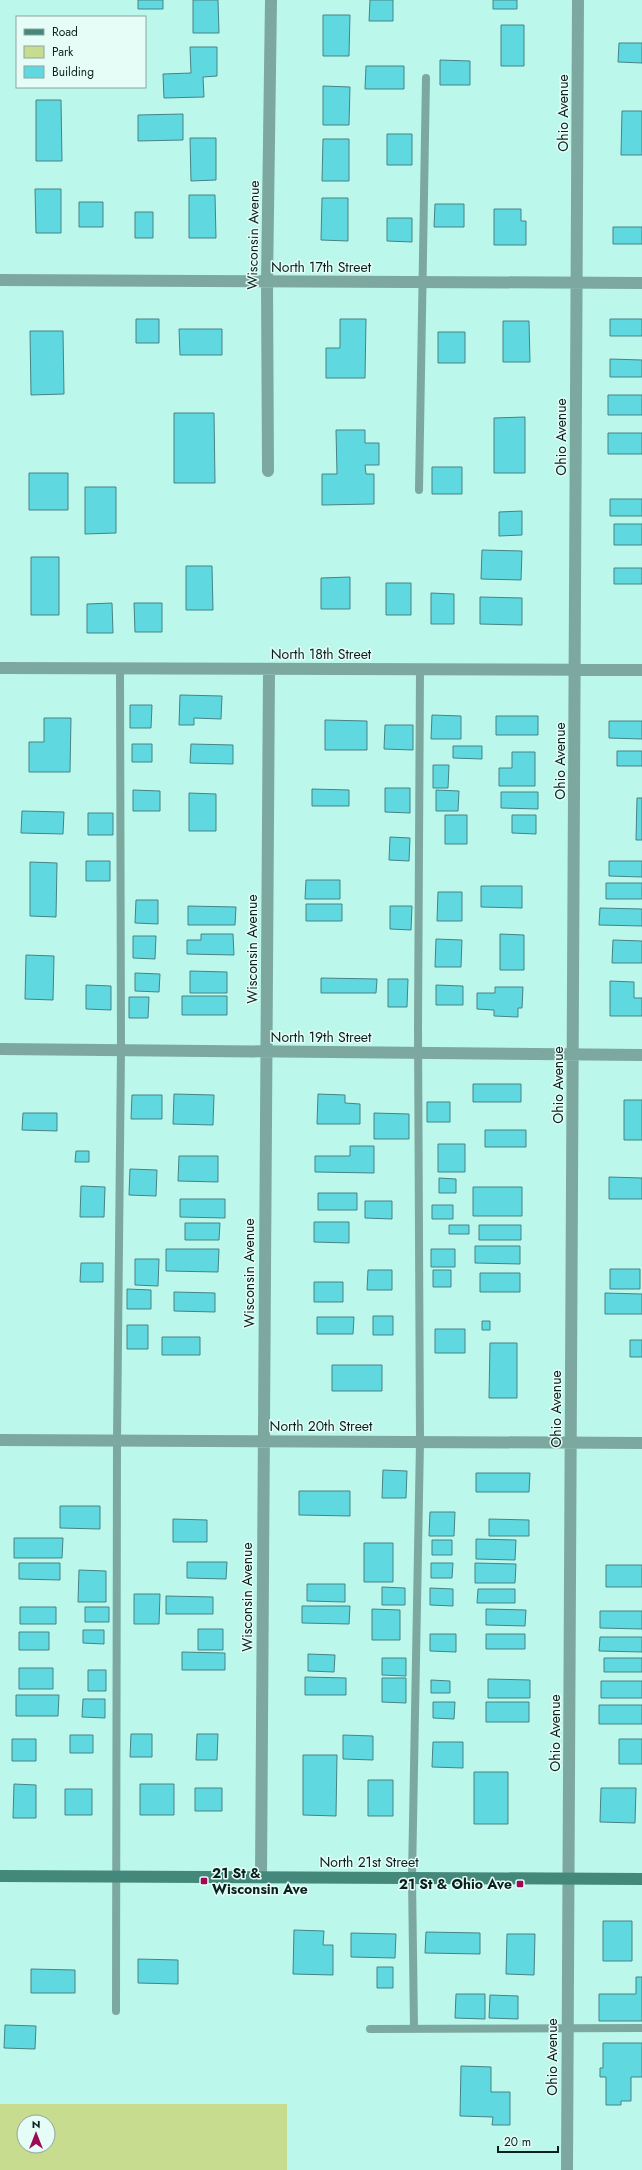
<svg xmlns="http://www.w3.org/2000/svg" width="642" height="2170" viewBox="0 0 642 2170" font-family="Jost,sans-serif">
<style>
.green{fill:#c8dc8f;fill-rule:evenodd}
.building{fill:#60d8df;stroke:#468386}
.lines{fill:none;stroke-linecap:round;stroke-linejoin:round}
.lane{stroke:#7da89f;stroke-width:8}
.street{stroke:#7da89f;stroke-width:12}
.secondary{stroke:#43887b;stroke-width:12}
.poi-dot{fill:#9e0953;stroke:#e5fcf7;stroke-width:1.5}
.labels{text-anchor:middle;dominant-baseline:central;stroke-width:3;stroke-linejoin:round;paint-order:stroke}
.street-label{font-size:14px;fill:#09211d;stroke:#e5fcf7}
.poi-label{font-size:14px;font-weight:bold;fill:#09211d;stroke:#e5fcf7;text-anchor:start}
</style>
<rect width="100%" height="100%" fill="#bbf8eb"/>
<path class="green" d="M0,2104H287V2170H0ZM24,2122H48V2146H24Z"/>
<path class="building" d="M138,0H163V9H138Z
M193,0H218L219,33H193Z
M370,0H393V21H369Z
M493,0H517V9H493Z
M323,15H350L349,56H323Z
M501,25H524V66H501Z
M619,43H642V63L618,62Z
M190,47H217V76L203,77L204,97L164,98L163,74L191,73Z
M440,60L470,61V85H440Z
M366,66H404V89H365Z
M323,86L350,87L349,125H323Z
M36,100H61L62,161H36Z
M622,111H642V155H621Z
M183,114V140L138,141V115Z
M387,134H412V165H387Z
M190,138H216V180L191,181Z
M323,139H349V181H322Z
M35,189H61V233H36Z
M189,195H215L216,238H189Z
M322,198H348V241L321,240Z
M79,202H103V227H79Z
M435,204H464V227H434Z
M494,209H521V221H526V245H494Z
M135,212H153V238H135Z
M387,218H412V242L387,241Z
M613,227H642V244H613Z
M136,319H159V343H136Z
M340,319H366L365,378H326V348H340Z
M610,319H642V336H610Z
M503,321H529L530,362H503Z
M179,329H222V355H180Z
M30,331H63L64,394L31,395Z
M438,332H465V363H438Z
M610,359L642,360V377H610Z
M608,395H642V415H608Z
M174,413H214L215,483H174Z
M525,417V473H494V418Z
M336,430H365V443H379V465H365L366,474H374V504L322,505V474H337Z
M608,433H642V454H608Z
M432,467H462V494H432Z
M29,473H68V510H29Z
M85,487H116V533L85,534Z
M610,499H642V516H610Z
M522,511V535L499,536V512Z
M614,524H642V545H614Z
M482,550L522,551L521,580L481,579Z
M31,557H59V615H31Z
M186,566H212L213,610H186Z
M614,568H642V584H614Z
M350,577V609H321V578Z
M386,583H411V615H386Z
M431,593L454,594V624H431Z
M480,597L522,598V625L480,624Z
M112,603L113,633H87V604Z
M134,603H162V632H135Z
M180,695L222,696L221,719L194,718V725H179Z
M130,705H152L151,728H130Z
M432,715L461,716V739H431Z
M496,716H538V735H496Z
M44,718H71L70,772H29V742H44Z
M325,720L367,721V750H325Z
M609,721H642V739L609,738Z
M385,725H413V750L384,749Z
M132,744H152V762H132Z
M191,744L233,745V764L190,763Z
M453,746H482V759L453,758Z
M617,751H642V766H617Z
M512,752H535V786H499V768H512Z
M433,765H449L448,788H433Z
M385,788H410V813L385,812Z
M312,789L349,790V806H312Z
M133,790L160,791V811H133Z
M436,790L459,791L458,811H436Z
M501,792H538V809L501,808Z
M189,793L216,794V831H189Z
M637,798H642V840H636Z
M22,811L64,812L63,834L21,833Z
M88,813H113V835H88Z
M445,815H467V844H445Z
M512,815H536V834L512,833Z
M390,837L410,838L409,861L389,860Z
M86,861H110V881H86Z
M609,861H642V877L609,876Z
M30,862L57,863L56,917L30,916Z
M306,880H340V899H305Z
M606,883H642V899H606Z
M481,886H522V908L481,907Z
M438,892H462V921H437Z
M136,900H158V924L135,923Z
M306,904H342V921H306Z
M188,906L236,907L235,925H188Z
M390,906H412L411,930L390,929Z
M600,908L642,909V926L599,925Z
M201,934H233L234,955L187,954V940H201Z
M500,934L524,935V970H500Z
M133,936H156L155,959L133,958Z
M436,939L462,940L461,967H435Z
M613,940L642,941V963H612Z
M26,955L54,956L53,1000L25,999Z
M190,971L227,972V993H190Z
M135,973L160,974L159,992L135,991Z
M321,978L377,979L376,993H321Z
M388,979H408L407,1007H388Z
M610,981L634,982V998H642V1016H610Z
M86,985L111,986V1010L86,1009Z
M436,985L463,986V1005H436Z
M495,987H523L522,1008H518V1017L494,1016V1010L477,1009V993H495Z
M182,996H227V1015H182Z
M129,997H149L148,1018H129Z
M473,1084H521V1102H473Z
M174,1094L214,1095L213,1125L173,1124Z
M318,1094L345,1095V1103L360,1104V1124H317Z
M132,1095H162V1119H131Z
M624,1100H642V1140H624Z
M427,1102H450V1122H427Z
M23,1113H57V1131L22,1130Z
M374,1113L409,1114V1139H374Z
M485,1130H526V1147H485Z
M438,1144H465V1172H438Z
M350,1146H374V1173L315,1172V1156H350Z
M76,1151H89V1162H75Z
M179,1156H218V1182L178,1181Z
M130,1169L157,1170L156,1196L129,1195Z
M609,1177L642,1178V1199H609Z
M439,1178L456,1179V1193H439Z
M81,1186L105,1187L104,1217H80Z
M473,1187H522V1216H473Z
M318,1193H357V1210H318Z
M180,1199H225V1218L180,1217Z
M365,1201H392V1219L365,1218Z
M432,1205H453V1219H432Z
M314,1222H349V1243L314,1242Z
M185,1223H220L219,1240H185Z
M449,1225H469V1234H449Z
M479,1225H521V1240H479Z
M475,1246H520V1264L475,1263Z
M166,1249H219L218,1272L166,1271Z
M431,1249H455V1267H431Z
M135,1259H159L158,1286L135,1285Z
M81,1263H103V1282H80Z
M610,1269H640V1289H610Z
M368,1270H392V1290H367Z
M433,1270H451V1287H433Z
M480,1273H520V1292H480Z
M314,1282H343V1302H314Z
M127,1289L151,1290V1309H127Z
M174,1292L215,1293V1312L174,1311Z
M605,1293L642,1294V1314H605Z
M373,1316H393V1335H373Z
M317,1317H354L353,1334H317Z
M482,1321H490V1330H482Z
M127,1325H148V1349H127Z
M435,1329H465V1353H435Z
M162,1337H200V1355H162Z
M630,1340H642V1357H630Z
M490,1343H517V1398H489Z
M332,1365H382V1391H332Z
M383,1470L407,1471L406,1498H382Z
M476,1473H530L529,1492H476Z
M299,1491H350V1516L299,1515Z
M60,1506H100V1529L60,1528Z
M430,1512H455L454,1536H429Z
M173,1519L207,1520V1542H173Z
M489,1519L529,1520V1536H489Z
M14,1538H63L62,1558H14Z
M476,1539L516,1540L515,1560L476,1559Z
M432,1540H452V1555H432Z
M364,1543H393V1582H364Z
M187,1562H227L226,1579L187,1578Z
M19,1563H60V1580L19,1579Z
M431,1563H453L452,1578H431Z
M475,1563L516,1564L515,1583H475Z
M606,1565H642V1587H606Z
M79,1570L106,1571V1602H78Z
M307,1584H345V1602L307,1601Z
M382,1587L405,1588V1605H382Z
M430,1588L453,1589V1606L430,1605Z
M478,1589H515V1603H477Z
M134,1594H160L159,1624H134Z
M166,1596L213,1597V1614H166Z
M302,1606H350L349,1624L302,1623Z
M20,1607H56V1624H20Z
M85,1607H109V1622H85Z
M372,1609L400,1610V1640H372Z
M486,1609L526,1610L525,1626L486,1625Z
M600,1611H642V1629L600,1628Z
M198,1629H223V1650H198Z
M83,1630H104V1644L83,1643Z
M19,1632H49V1650H19Z
M430,1634H456V1652L430,1651Z
M486,1634H525V1649H486Z
M600,1637H642V1652L599,1651Z
M182,1652L225,1653V1670H182Z
M308,1654L335,1655L334,1672L308,1671Z
M382,1658H406V1676L382,1675Z
M604,1658H642V1672H604Z
M19,1668H53V1689H19Z
M88,1670H106V1691H88Z
M305,1677L346,1678V1695H305Z
M382,1678H406V1703L382,1702Z
M488,1679L530,1680V1698H488Z
M431,1680L450,1681V1693H431Z
M601,1681H642V1698H601Z
M16,1695H59L58,1716H16Z
M83,1699H105V1718L82,1717Z
M433,1702H455L454,1719L433,1718Z
M486,1702H529V1722H486Z
M599,1705H642V1724H599Z
M131,1734H152V1757H130Z
M197,1734H218L217,1760H196Z
M70,1735H93V1753H70Z
M343,1735L373,1736V1760L343,1759Z
M12,1739H36V1761H12Z
M619,1739H642V1764H619Z
M433,1742H463V1768L432,1767Z
M303,1755H337L336,1816L303,1815Z
M474,1772H508V1824H474Z
M368,1780H393V1816H368Z
M14,1784L36,1785V1818H13Z
M140,1784H174V1815H140Z
M195,1788H222V1811H195Z
M601,1788H636L635,1823L600,1822Z
M65,1789H92V1815H65Z
M603,1921H632V1961H603Z
M294,1930L324,1931L323,1945H333V1975L293,1974Z
M426,1932L480,1933V1954L425,1953Z
M351,1933L396,1934L395,1958L351,1957Z
M507,1934H535L534,1975L506,1974Z
M138,1959L178,1960V1984L138,1983Z
M377,1967H393V1988H377Z
M31,1969L75,1970V1993H31Z
M636,1977H642V2021H599V1994H636Z
M456,1994H485V2019L455,2018Z
M490,1995L518,1996V2019L489,2018Z
M5,2025L36,2026L35,2049L4,2048Z
M603,2043H642V2077H631V2101H621V2105H606V2077H600V2068H603Z
M461,2066L491,2067V2092H510V2125H492L493,2117L460,2116Z"/>
<g class="lines">
<path class="lane" d="M419,490L426,78
M116,2011L117,1440L121,1050L120,668
M370,2029L642,2028
M414,2029L412,1877L420,1442L418,1028L420,669"/>
<path class="street" d="M0,280L642,283
M268,471L267,282L271,0
M0,668L642,670
M0,1049L642,1055
M0,1440L642,1443
M261,1877L269,669
M567,2170L578,0"/>
<path class="secondary" d="M0,1876L642,1879"/>
</g>
<g class="poi-dot">
<rect x="200" y="1877" width="8" height="8" rx="2"/>
<rect x="516" y="1880" width="8" height="8" rx="2"/>
</g>
<g class="labels">
<g class="street-label">
<text transform="translate(563 113) rotate(-90)">Ohio Avenue</text>
<text transform="translate(253 235) rotate(-89)">Wisconsin Avenue</text>
<text x="321" y="267">North 17th Street</text>
<text transform="translate(561 437) rotate(-90)">Ohio Avenue</text>
<text x="321" y="654">North 18th Street</text>
<text transform="translate(560 761) rotate(-90)">Ohio Avenue</text>
<text transform="translate(252 949) rotate(-90)">Wisconsin Avenue</text>
<text x="321" y="1037">North 19th Street</text>
<text transform="translate(558 1085) rotate(-90)">Ohio Avenue</text>
<text transform="translate(249 1273) rotate(-90)">Wisconsin Avenue</text>
<text transform="translate(556 1409) rotate(-90)">Ohio Avenue</text>
<text x="321" y="1426">North 20th Street</text>
<text transform="translate(247 1597) rotate(-90)">Wisconsin Avenue</text>
<text transform="translate(555 1733) rotate(-90)">Ohio Avenue</text>
<text x="369" y="1862">North 21st Street</text>
<text transform="translate(552 2057) rotate(-90)">Ohio Avenue</text>
</g>
<g class="poi-label">
<text x="212" y="1873">21 St &amp;<tspan x="212" dy="16">Wisconsin Ave</tspan></text>
<text x="512" y="1884" text-anchor="end">21 St &amp; Ohio Ave</text>
</g>
</g>
<rect x="16" y="16" width="130" height="72" fill="#e5fcf7" stroke="#8da4a0"/>
<rect x="24" y="29" width="20" height="6" fill="#43887b" stroke="#8da4a0"/>
<text x="52" y="36" font-size="12" fill="#09211d">Road</text>
<rect x="24" y="46" width="20" height="12" fill="#c8dc8f" stroke="#8da4a0"/>
<text x="52" y="56" font-size="12" fill="#09211d">Park</text>
<rect x="24" y="66" width="20" height="12" fill="#60d8df" stroke="#8da4a0"/>
<text x="52" y="76" font-size="12" fill="#09211d">Building</text>
<g transform="translate(36 2134)"><circle r="19" fill="#e5fcf7" stroke="#8da4a0"/>
<path d="M0-3L7 15L0 10L-7 15Z" fill="#9e0953"/>
<text y="-6" font-size="11" font-weight="bold" text-anchor="middle" fill="#09211d">N</text>
</g>
<path d="M498 2146v6h60v-6" fill="none" stroke="#09211d" stroke-width="2"/>
<text x="504" y="2146" font-size="12" fill="#09211d" stroke="#e5fcf7" stroke-width="3" paint-order="stroke">20 m</text>
</svg>
